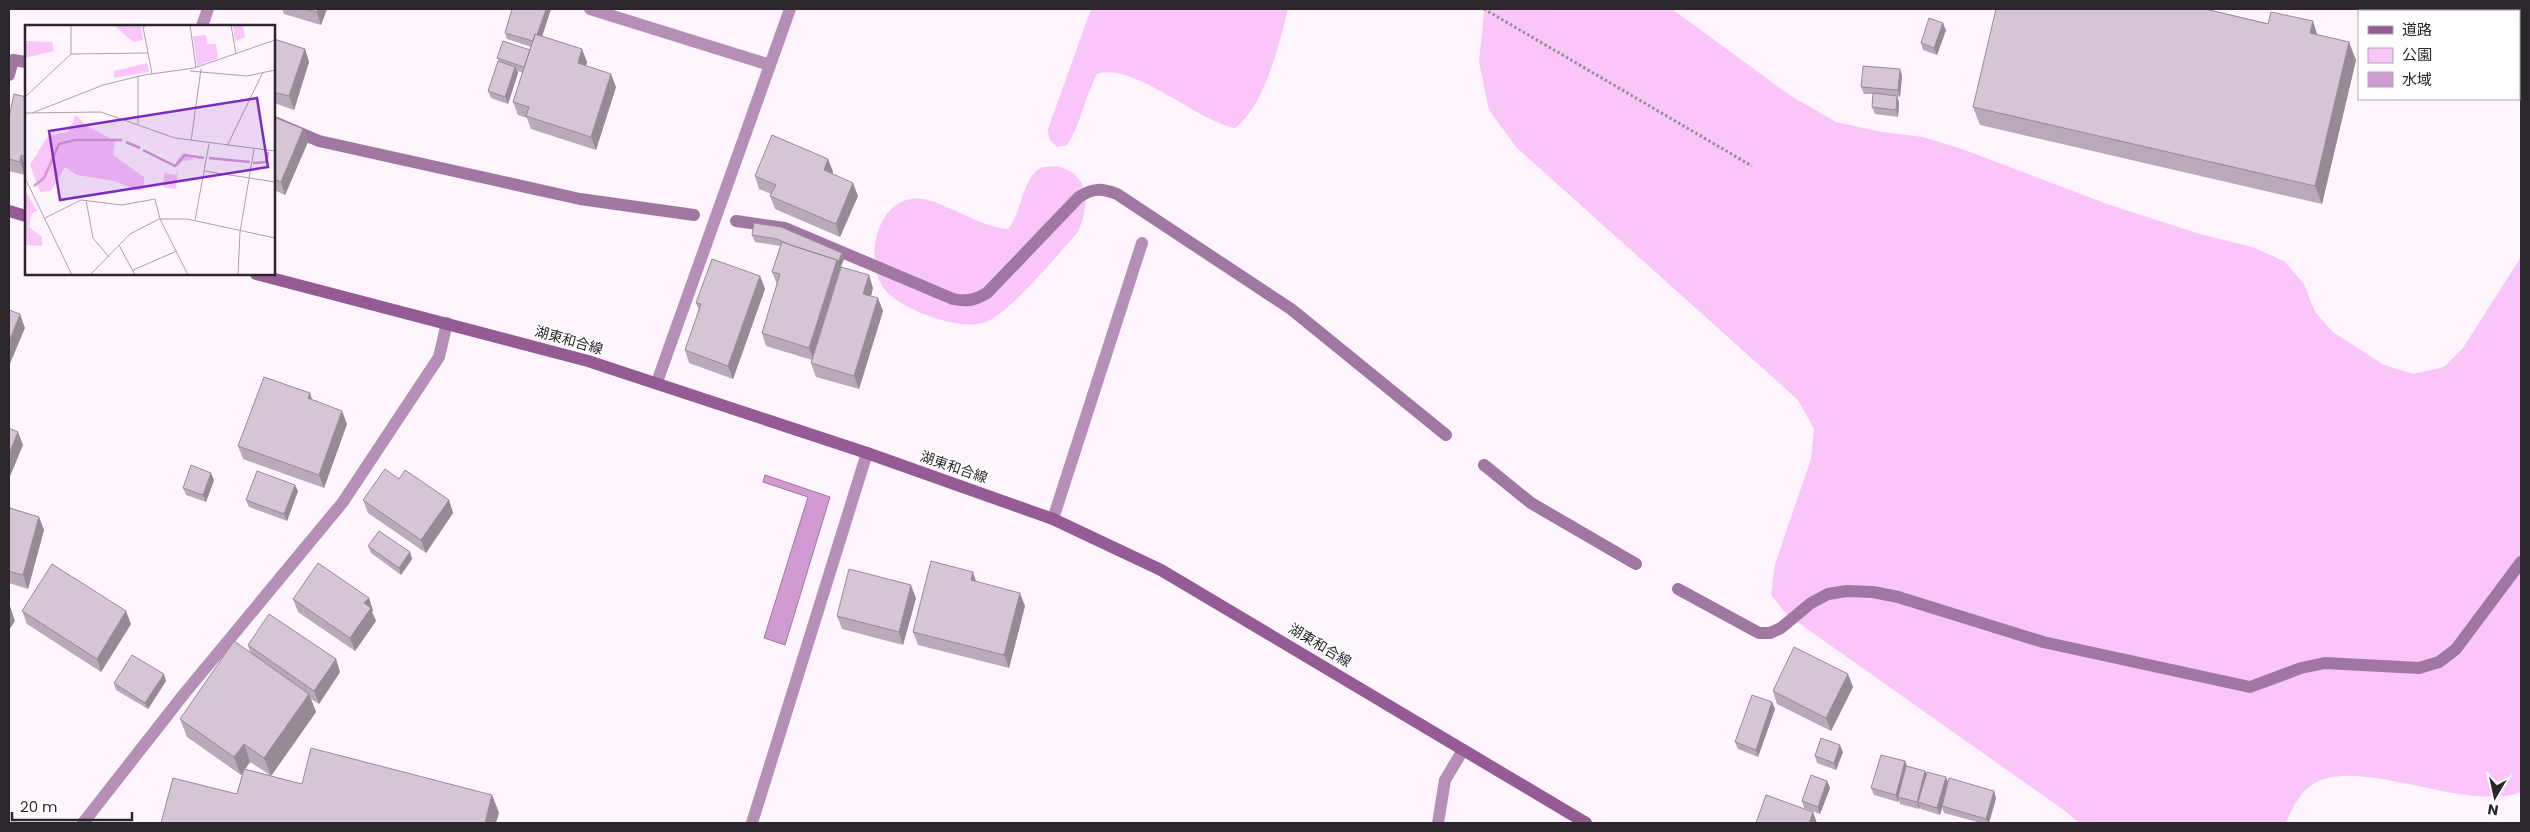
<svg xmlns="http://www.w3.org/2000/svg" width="2530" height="832" viewBox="0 0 2530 832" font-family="Poppins,'Noto Sans JP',sans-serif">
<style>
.green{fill:#fac5f9}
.water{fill:#d29ad2;stroke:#a077a0}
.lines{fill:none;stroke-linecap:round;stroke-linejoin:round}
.stream{stroke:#a077a0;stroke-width:12}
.path{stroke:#968e95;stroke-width:3;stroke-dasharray:2.5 2.5;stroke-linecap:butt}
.service{stroke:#b68fb6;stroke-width:12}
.minor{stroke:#b68fb6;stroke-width:12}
.secondary{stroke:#945b94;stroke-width:12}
.wall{fill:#b8aab7;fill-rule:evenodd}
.shaded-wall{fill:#968b95}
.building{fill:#d6c6d5;stroke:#968b95}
.labels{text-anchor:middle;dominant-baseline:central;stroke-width:4;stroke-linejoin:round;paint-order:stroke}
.street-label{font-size:14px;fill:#2b262b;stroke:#fff}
.inset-river{fill:none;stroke:#d29ad2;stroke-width:2.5}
.inset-road{fill:none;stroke:#aaa2aa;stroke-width:1}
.view{fill:#7b2cbf;fill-opacity:0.15;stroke:#7b2cbf;stroke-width:2.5}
.inset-edge{fill:none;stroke:#2b262b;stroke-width:2.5}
</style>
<rect width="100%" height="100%" fill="#fff5fe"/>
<path class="green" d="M1091,9H1288C1280,42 1264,108 1235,128C1199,122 1132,61 1097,74C1085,97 1081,124 1067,145L1057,147L1049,139L1048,129Z
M1487,9H1672L1791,96L1836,122L1882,132L1923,137L1965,150L2107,204L2200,234L2252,247L2284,261L2304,284L2315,312L2333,332L2384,365L2413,374L2444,367L2463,348L2521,257V792C2464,814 2350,750 2308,788C2298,796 2291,811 2286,823H2079L2065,811L1786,614L1771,595L1775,564L1811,459L1814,429L1798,400L1516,147L1489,110L1479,62L1484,13Z
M1057,166C1091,175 1090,204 1078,232C1058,254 1010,313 986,322C960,332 902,310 885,290C864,264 875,204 911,199C936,194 978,228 1008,229C1022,214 1022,177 1041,168C1045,166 1052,167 1057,166Z"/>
<path class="water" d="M765,475L830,497L785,645L764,638L808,497L763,482Z"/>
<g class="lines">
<path class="stream" d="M9,75L13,60L26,62
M274,122L319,141L580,199L694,215
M736,221L785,228L953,299C967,302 975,300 987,293L1079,197C1093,188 1101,188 1117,194L1291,309L1446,435
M1484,465L1531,503L1636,564
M1678,589L1759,633H1770L1781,628L1811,603L1828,594L1847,591L1873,592L1898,597L2043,642L2250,687L2301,668L2325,663L2419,668L2439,662L2456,649L2521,562"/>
<path class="path" d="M1484,9L1752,166"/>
<path class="service" d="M1053,519L1142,243"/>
<path class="minor" d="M590,9L770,65
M202,26L208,9
M657,382L790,9
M83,823L184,694L343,502L439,357L447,323
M752,823L867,453
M1438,823L1445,780L1463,750"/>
<path class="secondary" d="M9,211L26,216
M256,274L588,361L867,453L1053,519L1161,570L1586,823"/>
</g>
<path class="wall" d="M282,9H327L321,25L284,14Z
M512,9H551L542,36L582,49L587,62L586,66L616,87L596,150L531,129L527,118L518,115L513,102L523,73L517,71L518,73L508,104L491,98L488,91L499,61L497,58L530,50L531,47L507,39L505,33Z
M2206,9L2318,35L2356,60L2322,204L1980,125L1973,107Z
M1946,30L1937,55L1923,50L1921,43Z
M274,39L305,49L309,62L294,110L274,103Z
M1900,69L1902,76L1900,97L1897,96L1899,103L1898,117L1875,114L1872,107L1873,94H1864L1861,87Z
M26,97V168L25,175L9,171V117Z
M274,117L303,129L308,142L285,195L274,190Z
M828,159L833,172L832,174L858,196L840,237L775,209L770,196L771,194L759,189L755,176Z
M754,223L842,253L844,259L841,267L873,288L871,296L883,311L859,389L816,377L811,363L812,360L766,346L762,333L777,284L772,272L780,246L755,242L752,235Z
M760,276L765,289L733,379L689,363L685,350L699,310L696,303Z
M310,393L312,400L347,424L324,488L243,459L238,446Z
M399,479L449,500L453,513L426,553L368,513L363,500Z
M214,480L206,502L186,495L183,488Z
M295,485L298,491L287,521L249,507L246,500Z
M9,503L11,508L39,517L44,530L28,589L9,583Z
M368,546L410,552L412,559L401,575L371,553Z
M973,572L976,582L1025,606L1009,668L918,645L913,632Z
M369,598L373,611L372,612L376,621L355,651L298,612L293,599Z
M916,598L903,645L842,629L837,616Z
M22,611L131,624L101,672L27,624Z
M248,645L336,659L340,672L319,704L311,699L316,712L271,776L302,784L492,795L499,813L237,794L244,771L241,775L187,737L180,719L250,652ZM250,762L270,775L245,769Z
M166,681L148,709L116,690L114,683Z
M1853,687L1831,731L1777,704L1773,691Z
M1772,702L1775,709L1758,757L1738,749L1735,742Z
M1843,752L1836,770L1817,763L1815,756Z
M1907,766L1925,771L1926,774L1948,783L1996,798L1989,823H1981L1944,813L1942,807L1940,815L1921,809L1920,807L1919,809L1900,804L1899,800L1898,802L1874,795L1871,788Z
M1827,781L1830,788L1820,814L1804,808L1802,801Z"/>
<path class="shaded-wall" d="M318,9H327L321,25L317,12Z
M546,9H551L538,49L535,42Z
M2313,21L2319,40L2310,33Z
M1943,23L1946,30L1937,55L1934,48Z
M2349,42L2356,60L2322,204L2315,186Z
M305,49L309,62L294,110L289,96Z
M582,49L587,62L582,76L578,63Z
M515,67L518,73L508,104L505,97Z
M1900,69L1902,76L1900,97L1898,90Z
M611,74L616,87L596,150L591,137Z
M1897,96L1899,103L1898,117L1896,110Z
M303,129L308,142L285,195L281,182Z
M21,155L26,168L25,175L20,162Z
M828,159L833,172L828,183L824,170Z
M853,183L858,196L840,237L836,224Z
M842,253L844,259L840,268L814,361L809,348L837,260Z
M869,275L873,288L868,307L863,294Z
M760,276L765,289L733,379L728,366Z
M878,298L883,311L859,389L854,376Z
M20,314L25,328L9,366V342Z
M310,393L314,406L308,398Z
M342,411L347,424L324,488L319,475Z
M18,432L23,445L9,479V454Z
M211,473L214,480L206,502L203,495Z
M295,485L298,491L287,521L284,514Z
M449,500L453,513L426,553L421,540Z
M39,517L44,530L28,589L23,575Z
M410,552L412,559L401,575L399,568Z
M973,572L977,585L971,580Z
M911,585L916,598L903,645L899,632Z
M1020,593L1025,606L1009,668L1004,655Z
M369,598L373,611L372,612L376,621L355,651L350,638L364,603Z
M9,603L15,621L9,630Z
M126,611L131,624L101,672L97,659Z
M336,659L340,672L319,704L314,691Z
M164,674L166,681L148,709L145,703Z
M1848,674L1853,687L1831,731L1826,718Z
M309,694L316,712L271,776L264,758Z
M1772,702L1775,709L1758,757L1756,750Z
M244,744L250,762L241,775L234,757Z
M1840,745L1843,752L1836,770L1834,763Z
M1905,761L1908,768L1898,797L1899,800L1898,802L1896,795Z
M1925,771L1928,778L1918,802L1920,807L1919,809L1917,802Z
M1946,777L1949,784L1940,815L1937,808Z
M1827,781L1830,788L1820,814L1818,807Z
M1994,791L1996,798L1989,823H1988L1986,819Z
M492,795L499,813L496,823H485Z
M1813,812L1817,823H1809Z"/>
<path class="building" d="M305,9H318L317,12Z
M512,9H546L537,35L535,34L533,41L505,33Z
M1996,9H2205L2268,24L2271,12L2313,21L2310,33L2349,42L2315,186L1973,107Z
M1929,18L1943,23L1934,48L1921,43Z
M535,34L582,49L578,63L611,74L591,137L526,116L529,107L513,102Z
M274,39L305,49L289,96L274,92Z
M503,41L530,50L524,67L497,58Z
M498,61L515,67L505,97L488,91Z
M1863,66L1900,69L1898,90L1861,87Z
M1873,93L1897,96L1896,110L1872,107Z
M14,94L26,97V157L21,155L20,162L9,159V117Z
M274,117L303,129L281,182L274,179Z
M772,135L828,159L824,170L853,183L836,224L770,196L776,185L755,176Z
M754,223L781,227L842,253L838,262L837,260L793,246L777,239L752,235Z
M782,242L837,260L809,348L762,333L780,274L772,272Z
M712,259L760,276L728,366L685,350L701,304L696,303Z
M841,267L869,275L863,294L878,298L854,376L811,363Z
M9,310L20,314L9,342Z
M264,377L310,393L308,398L342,411L319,475L238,446Z
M9,428L18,432L9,454Z
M191,465L211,473L203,495L183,488Z
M385,469L399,479L405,470L449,500L421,540L363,500Z
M257,471L295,485L284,514L246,500Z
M9,508L39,517L23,575L9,571Z
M379,531L410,552L399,568L368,546Z
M931,561L973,572L971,580L1020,593L1004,655L913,632Z
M318,563L369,598L364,603L371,608L350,638L293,599Z
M52,564L126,611L97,659L22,611Z
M849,569L911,585L899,632L837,616Z
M269,614L336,659L314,691L248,645Z
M234,641L309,694L264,758L244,744L234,757L180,719Z
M1794,647L1848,674L1826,718L1773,691Z
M132,655L164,674L145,703L114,683Z
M1752,695L1772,702L1756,750L1735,742Z
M1821,738L1840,745L1834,763L1815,756Z
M311,748L492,795L485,823H161L173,778L237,794L244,769L302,784Z
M1881,755L1905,761L1896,795L1871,788Z
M1906,766L1925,771L1917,802L1898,797Z
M1927,772L1946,777L1937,808L1918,802Z
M1811,775L1827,781L1818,807L1802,801Z
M1949,778L1994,791L1986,819L1942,806Z
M1766,795L1813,812L1809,823H1756Z"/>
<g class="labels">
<g class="street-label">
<text transform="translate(569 340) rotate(16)">湖東和合線</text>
<text transform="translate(954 467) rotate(19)">湖東和合線</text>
<text transform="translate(1320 645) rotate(31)">湖東和合線</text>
</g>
</g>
<g transform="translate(25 25)">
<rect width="250" height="250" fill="#fff5fe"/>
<path d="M89,0H116L118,15L108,17ZM208,0H218L220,12L210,16ZM181,10L182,19H191L193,33L172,41L168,11ZM0,16L27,17L29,26L0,33ZM122,38L124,47L89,53V46ZM51,90L60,100L90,116L88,130L119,152V164L113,166L90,156L52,150L40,142L26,166L15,167L5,140L23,111L43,107ZM158,128L166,130L168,135L157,136L153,142L151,137ZM153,144L151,164L138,162L139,148L151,150ZM1,167L12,186L7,188L4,202L17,212V221L0,220Z" fill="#fac5f9"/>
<path class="inset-river" d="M101,117L115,123M118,125L150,141L160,130L179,133M184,133L225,137M228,138L241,137L243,127M9,161L19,153L34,119L50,115H97"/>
<path class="inset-road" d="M46,0V29M122,0L118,2L123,28M165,0L171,43M206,0L211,29M165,46L222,51L250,45M113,51V99M0,72L46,29L123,28L127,49M0,88L76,87L150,113L250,126M7,88L78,60L119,50L169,43L250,15M166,116L176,44M202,121L238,47M179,146L250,157M0,153L47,250M61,175L68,213L84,232M20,193L56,175L97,180L130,174L135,194L163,250M170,195L184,119M94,220L110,250M108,245L152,226M65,250L105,209L134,194H162L250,213M213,250L215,207L229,124"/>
<path class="view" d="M232,73L243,142L35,175L24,106Z"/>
<rect width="250" height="250" class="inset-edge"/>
</g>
<rect width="2530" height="832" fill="none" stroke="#2b262b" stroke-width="20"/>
<rect x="2358" y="10" width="162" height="90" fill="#ffffff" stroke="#aaa8aa"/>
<rect x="2368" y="26" width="25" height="8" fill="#945b94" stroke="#aaa8aa"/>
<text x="2402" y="35" font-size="15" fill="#2b262b">道路</text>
<rect x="2368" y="48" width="25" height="15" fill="#fac5f9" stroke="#aaa8aa"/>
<text x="2402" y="60" font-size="15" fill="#2b262b">公園</text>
<rect x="2368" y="72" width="25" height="15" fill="#d29ad2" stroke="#aaa8aa"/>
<text x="2402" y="85" font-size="15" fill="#2b262b">水域</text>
<g transform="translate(2495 797) rotate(189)" stroke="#ffffff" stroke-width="4" paint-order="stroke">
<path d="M0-4L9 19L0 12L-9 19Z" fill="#2b262b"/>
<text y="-8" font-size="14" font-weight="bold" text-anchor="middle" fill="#2b262b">N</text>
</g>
<path d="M12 812v8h120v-8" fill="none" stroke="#2b262b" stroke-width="2.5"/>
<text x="20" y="812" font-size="15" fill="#2b262b" stroke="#ffffff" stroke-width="4" paint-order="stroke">20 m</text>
</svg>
